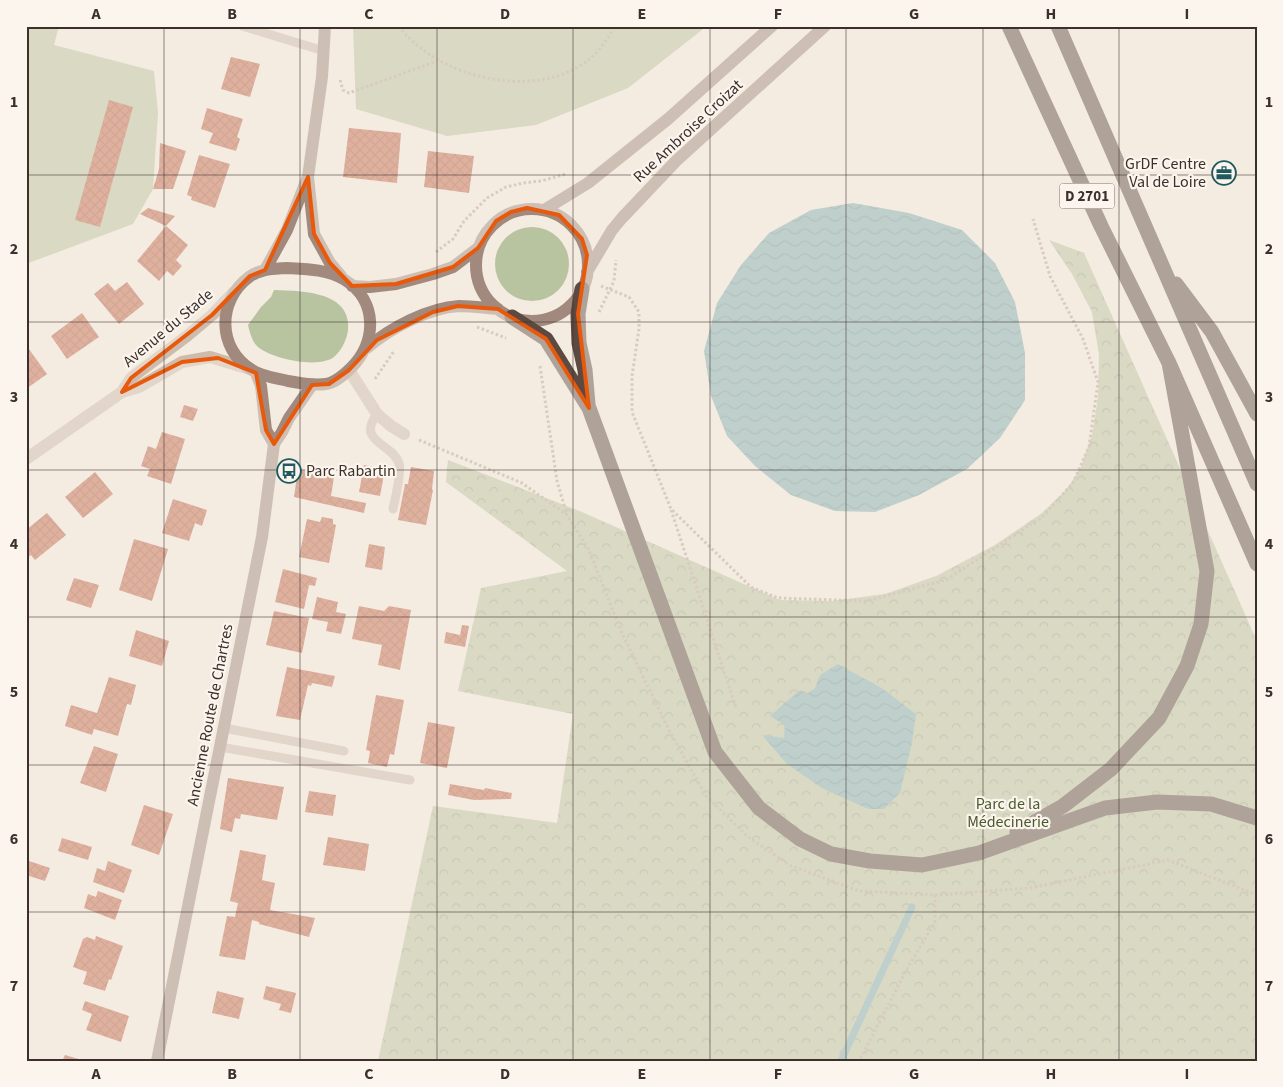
<svg xmlns="http://www.w3.org/2000/svg" width="1283" height="1087" viewBox="0 0 1283 1087" font-family="'Source Sans 3',sans-serif">
<style>
.green{fill:#b8c4a0}
.forest{fill:url(#forest-crowns)}
.water{fill:url(#water-waves)}
.lines{fill:none;stroke-linecap:round;stroke-linejoin:round}
.stream{stroke:#7fb0b2;stroke-width:7}
.building{fill:url(#building-cross-hatch)}
.path{stroke:#b9a596;stroke-width:3;stroke-dasharray:2.5 2.5;stroke-linecap:butt}
.lane{stroke:#cdbbac;stroke-width:9}
.street{stroke:#cdbbac;stroke-width:12}
.secondary{stroke:#a18a7d;stroke-width:12}
.highway{stroke:#5c4a42;stroke-width:15}
.marked{fill:none;stroke:#e8590c;stroke-width:4;stroke-linejoin:round}
.grid{fill:none;stroke:#3b302b;stroke-width:1;stroke-opacity:0.55}
.labels{text-anchor:middle;dominant-baseline:central;stroke-width:4.5;stroke-linejoin:round;paint-order:stroke}
.shield{fill:#fbf5ee;stroke:#756b66;stroke-width:1}
.shield-label{font-size:15px;font-weight:bold;fill:#3b302b}
.street-label{font-size:16px;fill:#3b302b;stroke:#fbf5ee}
.poi-label{font-size:16px;fill:#3b302b;stroke:#fbf5ee;text-anchor:end}
.park-label{font-size:16px;fill:#4a5a2e;stroke:#fbf5ee}
.neatline{fill:none;stroke:#3b302b;stroke-width:2}
.grid-label{font-size:16px;text-anchor:middle;font-weight:bold;fill:#3b302b}
</style>
<defs>
<pattern id="forest-crowns" width="20" height="18" patternUnits="userSpaceOnUse" patternTransform="scale(1.25)"><rect width="20" height="18" fill="#b8c4a0"/><path d="M2 6a3 3 0 1 1 6 0M12 15a3 3 0 1 1 6 0" fill="none" stroke="#97a083"/></pattern>
<pattern id="water-waves" width="16" height="10" patternUnits="userSpaceOnUse" patternTransform="scale(1.25)"><rect width="16" height="10" fill="#7fb0b2"/><path d="M0 5q4-4 8 0t8 0" fill="none" stroke="#699091"/></pattern>
<pattern id="building-cross-hatch" width="8" height="8" patternUnits="userSpaceOnUse" patternTransform="scale(1.25)"><rect width="8" height="8" fill="#c8694b"/><path d="M0 0l8 8M0 8l8-8" fill="none" stroke="#a4573f"/></pattern>
</defs>
<rect width="100%" height="100%" fill="#f4ebe1"/>
<path class="green" d="M26,26H59L54,45L154,71L158,113L153,189L133,224L26,264Z
M353,26H707L628,88L536,125L447,136L356,109Z
M495 264a37 37 0 1 1 74 0a37 37 0 1 1-74 0Z
M274,290C301,291 352,291 348,330C347,340 341,351 334,357C319,369 270,359 257,346C252,341 250,333 248,325L261,307L271,297Z"/>
<path class="forest" d="M1049,240L1084,253L1257,641V1061H378L433,806L557,823L573,714L458,691L481,588L567,571L446,482L448,460L582,512L780,600L831,601L885,594L936,576L995,545L1042,513L1067,489L1081,467L1092,435L1098,397L1099,355L1092,312L1072,274Z"/>
<path class="water" d="M853,203L909,213L962,230L995,263L1015,302L1025,353V400L1000,438L967,469L919,495L875,512L835,511L791,495L755,466L727,436L711,396L704,351L717,303L741,265L769,233L811,210Z
M838,664L883,689L916,714L912,743L900,793L884,809H868L822,788L787,764L762,735L784,738L785,725L770,716L800,690L808,693L815,688L820,675Z"/>
<g class="lines">
<path class="stream" d="M841,1061L912,907"/>
</g>
<path class="building" d="M231,57L260,64L250,97L221,89Z
M109,100L133,107L100,227L75,220Z
M207,108L243,119L237,137L240,139L236,151L209,143L213,133L201,129Z
M349,128L401,133L397,183L343,177Z
M160,143L186,151L173,189H153L159,169Z
M428,151L474,156L469,193L424,187Z
M199,155L230,164L215,208L191,200L192,197L187,195Z
M148,208L175,216L166,226L140,214Z
M166,226L188,245L176,260L182,266L173,276L167,271L159,281L137,261Z
M127,282L144,304L119,324L94,294L108,283L115,291Z
M82,313L99,337L67,359L51,336Z
M26,345L47,374L26,389Z
M184,405L198,409L193,421L180,417Z
M162,432L185,439L171,484L147,476L150,469L141,466L148,446L156,449Z
M364,465L385,469L380,496L359,492Z
M411,467L434,471L432,489L433,490L426,525L398,520L405,484H408Z
M298,469L334,477L331,496L366,503L364,513L294,497Z
M95,472L113,494L83,518L65,497Z
M173,499L207,510L202,526L195,523L189,541L162,533Z
M47,513L66,535L35,560L31,555L26,559V530Z
M322,517L333,519V524L336,525L329,563L299,557L307,519L320,522Z
M134,539L168,549L152,601L119,590Z
M369,544L385,547L382,570L365,567Z
M283,569L317,578L315,586L309,585L304,609L275,602Z
M74,578L99,585L91,608L66,600Z
M317,597L338,602L336,612L346,614L341,634L326,631L328,622L312,619Z
M359,606L384,611L389,606L411,610L400,670L378,665L382,645L352,639Z
M274,611L309,618L302,653L266,645Z
M462,625L469,626L465,647L444,643L446,632L460,635Z
M136,630L169,641L162,666L129,656Z
M287,667L335,676L332,687L312,683L311,686L308,685L300,720L276,716Z
M109,677L136,685L131,705L127,704L118,736L94,729L92,735L65,726L71,705L97,713Z
M376,695L404,700L394,755L390,754L387,767L368,763L370,751L366,750Z
M428,722L455,727L447,768L420,763Z
M94,746L118,754L106,792L80,783Z
M228,778L284,787L277,820L241,814L240,819L235,818L232,832L220,829Z
M450,784L484,790L485,788L512,793L511,799L474,800L448,795Z
M309,791L336,795L333,816L305,812Z
M144,805L173,814L159,855L131,845Z
M328,837L369,844L365,871L323,865Z
M62,838L92,847L88,860L58,851Z
M240,850L266,855L262,880L275,883L270,910L315,918L309,937L259,924V922L252,920L245,960L219,956L227,916L235,917L238,903L230,901Z
M26,860L50,868L45,881L26,875Z
M108,861L132,870L124,893L93,882L97,868L105,871Z
M98,891L122,900L115,920L84,908L88,894L96,897Z
M96,936L123,946L111,980L109,979L105,991L83,984L87,972L73,967L83,939L87,937L95,940Z
M266,986L296,993L291,1013L279,1010L281,1004L263,999Z
M217,991L244,998L239,1019L212,1013Z
M85,1001L129,1016L121,1042L86,1030L92,1014L82,1010Z
M65,1055L82,1060V1061H62Z"/>
<g class="lines">
<path class="path" d="M399,26C445,89 578,110 614,26
M340,80L343,90L349,93L437,61
M436,252L453,239L464,221L487,198L506,187L523,183L541,181L566,174
M601,286L629,297L639,312V329L632,376V412L671,509L751,587L778,598L866,601L946,580L1042,517L1073,483L1089,447L1098,382L1083,339L1050,276L1033,219
M599,312L614,281L616,260
M477,327L506,338
M540,366L557,481L567,515
M375,379L394,351
M419,440L522,483L567,515L589,550L621,631L670,732L706,796L748,837L791,866L859,891L935,895V922L908,967L859,1061
M671,510L736,708
M935,895L1030,888L1168,860L1257,895"/>
<path class="lane" d="M242,26L324,51
M377,414C356,442 392,443 399,463C402,472 395,499 393,509
M224,728L344,751
M220,747L410,780"/>
<path class="street" d="M349,370L377,414L391,426L404,434
M122,392L131,378L187,336L212,315L234,292
M26,459L122,392L139,387L182,362L210,357L250,369"/>
<path class="secondary" d="M325,26L322,77L308,177L314,234L330,263L341,276
M476 265a56 56 0 1 1 112 0a56 56 0 1 1-112 0Z
M544,210L588,183L668,119L772,26
M286,268C305,269 327,269 345,280C378,301 377,342 351,368C345,374 334,383 326,384C312,386 301,383 288,381C276,378 263,377 252,370C217,349 217,301 249,277C259,269 273,269 286,268Z
M265,270L287,230L307,179
M587,272L612,230L622,218L676,161L825,26
M352,286L370,287L396,284L433,274L453,267L478,248
M367,348C390,328 428,308 459,306C472,306 485,308 498,309
M256,373L261,386L266,430L274,444
M157,1061L262,537L274,444L282,432L289,418L312,385"/>
<path class="highway" d="M1009,26L1101,226L1169,363L1257,564
M1058,26L1257,484
M1176,284L1212,332L1257,414
M582,289L578,314L579,343L585,370L588,404
M512,317L546,339L589,408L715,752L759,808L800,839L831,854L870,861L922,865L979,853L1105,808L1157,802L1211,804L1257,818
M1017,832L1063,806L1111,769L1159,718L1187,666L1201,624L1207,571L1169,363"/>
</g>
<path d="M0 0H1283V1087H0ZM308,177L314,234L330,263L352,286L396,284L453,267L478,248L496,221L511,212L527,208L559,215L582,239L587,255L578,314L589,408L546,339L498,309L458,306L433,312L377,340L349,370L329,384L312,385L274,444L266,430L256,373L218,358L182,362L122,392L131,378L212,315L250,276L265,270Z" fill="#f4ebe1" fill-opacity=".55" fill-rule="evenodd"/>
<path class="marked" d="M308,177L314,234L330,263L352,286L396,284L453,267L478,248L496,221L511,212L527,208L559,215L582,239L587,255L578,314L589,408L546,339L498,309L458,306L433,312L377,340L349,370L329,384L312,385L274,444L266,430L256,373L218,358L182,362L122,392L131,378L212,315L250,276L265,270Z"/>
<path class="grid" d="M164,26V1061M300,26V1061M437,26V1061M573,26V1061M710,26V1061M846,26V1061M983,26V1061M1119,26V1061M26,175H1257M26,322H1257M26,470H1257M26,617H1257M26,765H1257M26,912H1257"/>
<defs>
<g id="office-ring" transform="scale(1.25)"><circle r="9.5" fill="#fbf5ee" stroke="#1f5a5e" stroke-width="1.5"/><path d="M-6-3h4V-5.5h4V-3h4V5H-6ZM-1-4.5V-3h2v-1.5ZM-6 0V1H6V0Z" fill="#1f5a5e"/></g>
<g id="bus-ring" transform="scale(1.25)"><circle r="9.5" fill="#fbf5ee" stroke="#1f5a5e" stroke-width="1.5"/><path d="M-5-6H5V4H4V6H2V4H-2V6H-4V4H-5ZM-3.5-4V0h7V-4ZM-3.5 1.2v1.5H-2V1.2ZM2 1.2v1.5H3.5V1.2Z" fill="#1f5a5e"/></g>
</defs>
<g fill-rule="evenodd">
<use href="#office-ring" x="1224" y="173"/>
<use href="#bus-ring" x="289" y="471"/>
</g>
<g class="labels">
<rect class="shield" x="1059.5" y="183.5" width="55" height="25" rx="4"/>
<g class="shield-label">
<text x="1087" y="196">D 2701</text>
</g>
<g class="street-label">
<text transform="translate(688 131) rotate(-43)">Rue Ambroise Croizat</text>
<text transform="translate(168 328) rotate(-40)">Avenue du Stade</text>
<text transform="translate(210 715) rotate(-79)">Ancienne Route de Chartres</text>
</g>
<g class="poi-label">
<text x="1206" y="164">GrDF Centre<tspan x="1206" dy="18">Val de Loire</tspan></text>
<text x="306" y="471" text-anchor="start">Parc Rabartin</text>
</g>
<g class="park-label">
<text x="1008" y="804">Parc de la<tspan x="1008" dy="18">Médecinerie</tspan></text>
</g>
</g>
<rect width="1283" height="1087" fill="none" stroke="#fbf5ee" stroke-width="55"/>
<rect x="28" y="28" width="1228" height="1032" class="neatline"/>
<g class="grid-label">
<text x="96" y="19">A</text>
<text x="232" y="19">B</text>
<text x="369" y="19">C</text>
<text x="505" y="19">D</text>
<text x="642" y="19">E</text>
<text x="778" y="19">F</text>
<text x="914" y="19">G</text>
<text x="1051" y="19">H</text>
<text x="1187" y="19">I</text>
<text x="14" y="107">1</text>
<text x="1269" y="107">1</text>
<text x="14" y="254">2</text>
<text x="1269" y="254">2</text>
<text x="14" y="402">3</text>
<text x="1269" y="402">3</text>
<text x="14" y="549">4</text>
<text x="1269" y="549">4</text>
<text x="14" y="697">5</text>
<text x="1269" y="697">5</text>
<text x="14" y="844">6</text>
<text x="1269" y="844">6</text>
<text x="14" y="991">7</text>
<text x="1269" y="991">7</text>
<text x="96" y="1079">A</text>
<text x="232" y="1079">B</text>
<text x="369" y="1079">C</text>
<text x="505" y="1079">D</text>
<text x="642" y="1079">E</text>
<text x="778" y="1079">F</text>
<text x="914" y="1079">G</text>
<text x="1051" y="1079">H</text>
<text x="1187" y="1079">I</text>
</g>
</svg>
